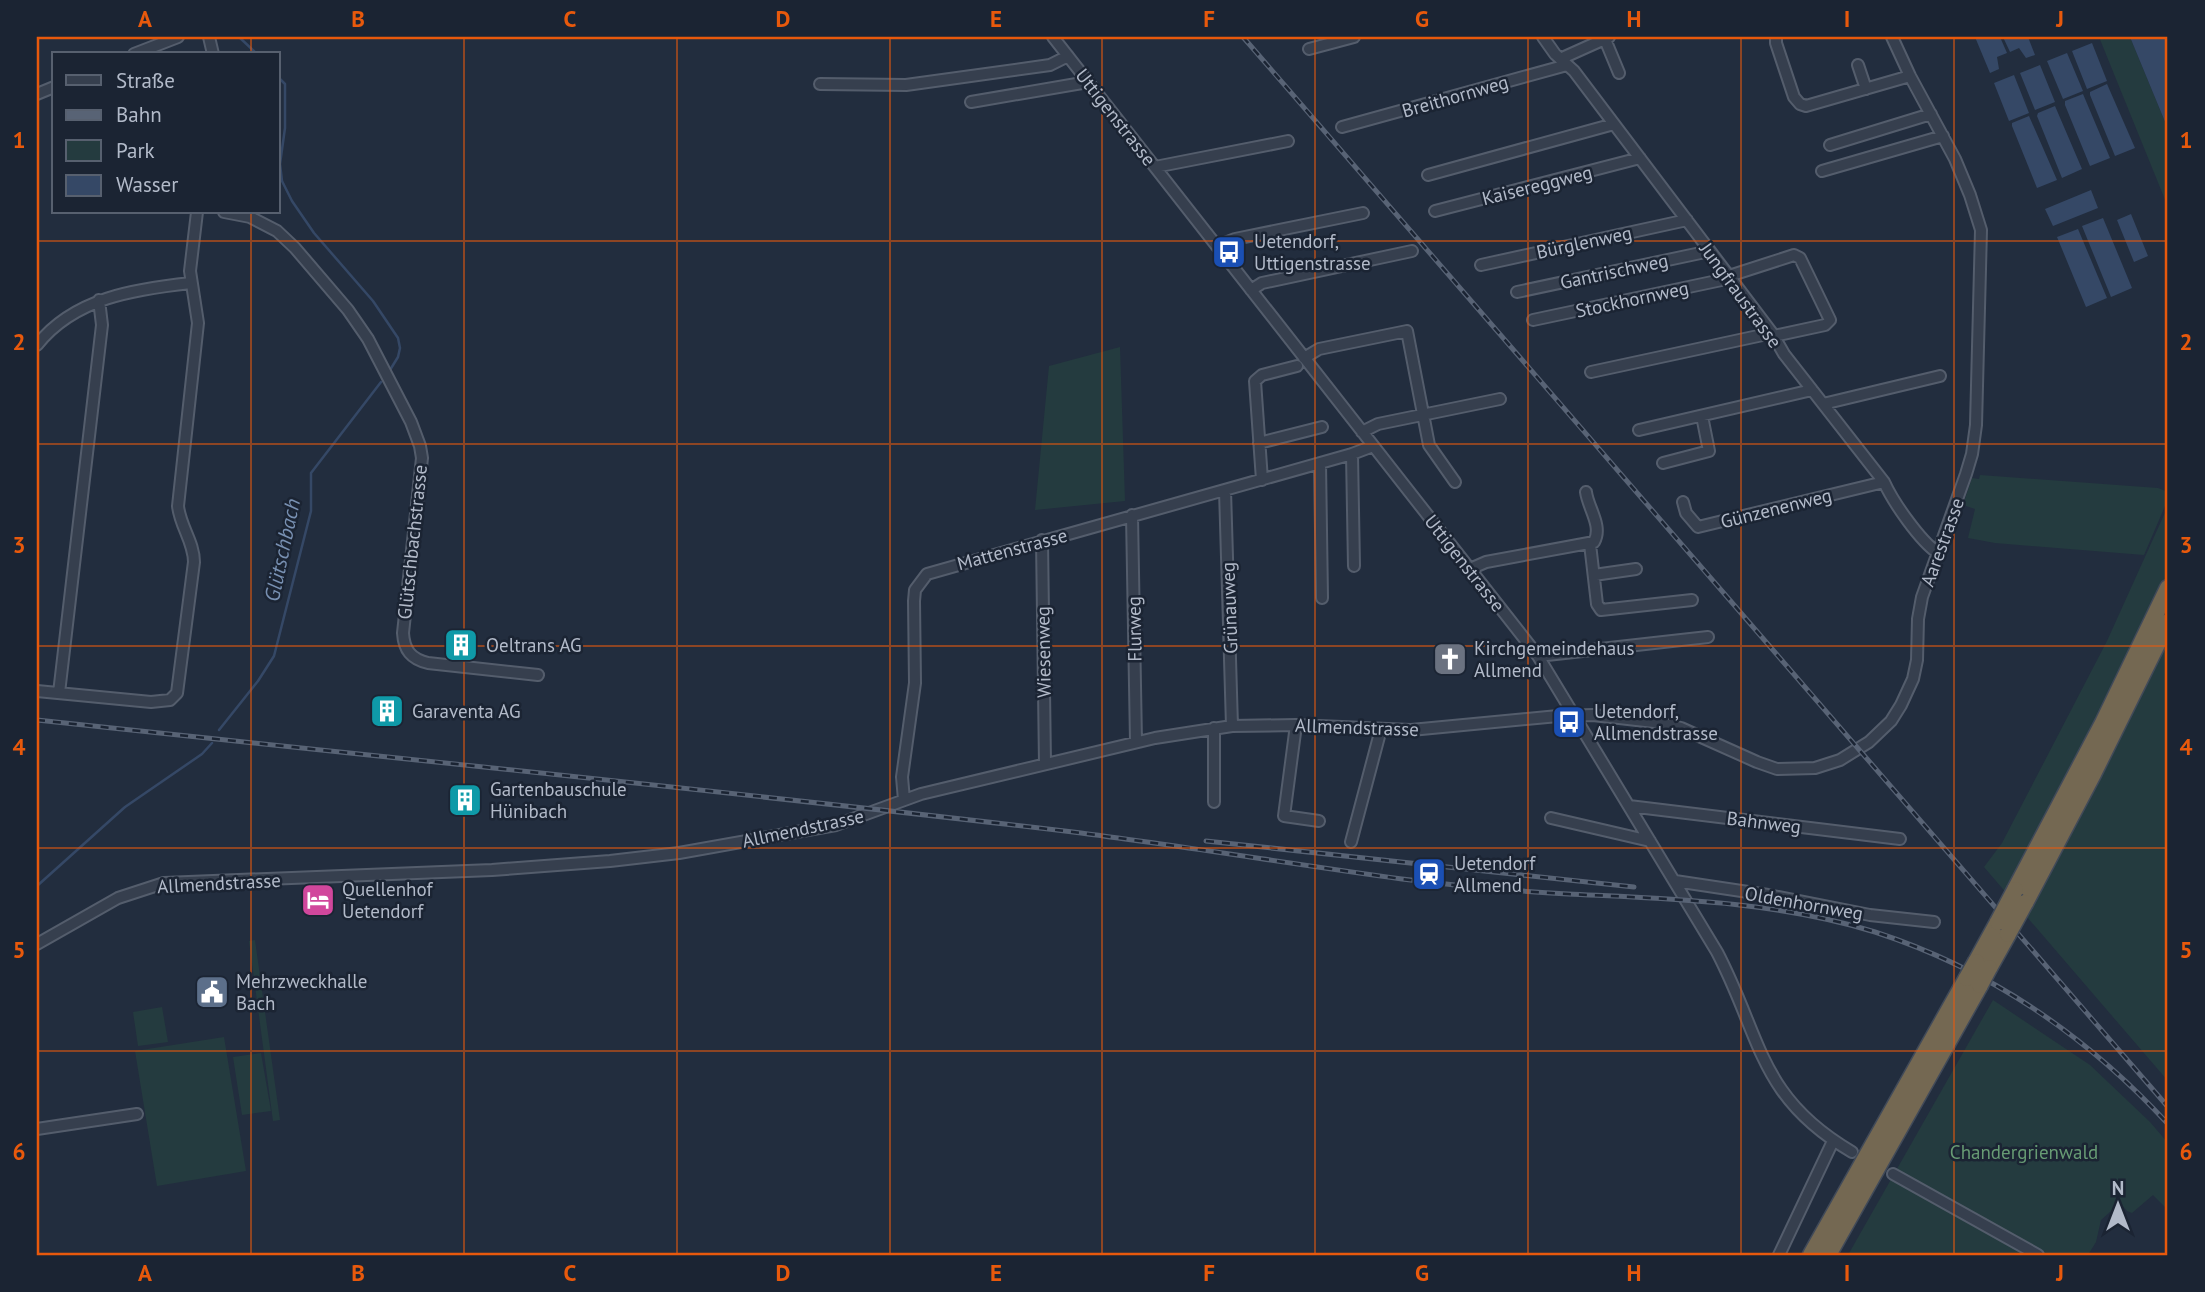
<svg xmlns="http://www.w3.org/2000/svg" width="2205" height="1292" viewBox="0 0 2205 1292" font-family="'PT Sans',sans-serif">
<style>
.green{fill:#243b3f}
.water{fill:#354866}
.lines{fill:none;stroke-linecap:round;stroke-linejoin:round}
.stream{stroke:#354866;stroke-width:2.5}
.minor-casing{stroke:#545d6c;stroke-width:14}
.highway-casing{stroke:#414a59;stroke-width:19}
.minor{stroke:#363f4e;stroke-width:10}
.highway{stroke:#746852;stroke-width:16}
.rail-casing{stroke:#586375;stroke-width:5}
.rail{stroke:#1b2433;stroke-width:2.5;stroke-dasharray:8;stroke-linecap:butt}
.highway-bridge-casing{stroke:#414a59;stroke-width:19;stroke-linecap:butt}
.highway-bridge{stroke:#746852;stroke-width:16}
.grid{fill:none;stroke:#e8590c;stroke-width:2;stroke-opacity:0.55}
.labels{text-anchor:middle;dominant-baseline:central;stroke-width:5;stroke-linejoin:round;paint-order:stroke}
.street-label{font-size:19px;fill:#b2bac9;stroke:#1b2433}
.poi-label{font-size:19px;fill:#b2bac9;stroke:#1b2433;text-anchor:start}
.park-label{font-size:19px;fill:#679b74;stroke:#1b2433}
.water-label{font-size:21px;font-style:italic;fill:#7890b2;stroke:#1b2433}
.neatline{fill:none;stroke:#e8590c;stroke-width:2.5}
.grid-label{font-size:23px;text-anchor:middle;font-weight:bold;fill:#e8590c}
</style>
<rect width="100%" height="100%" fill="#222d3e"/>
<path class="green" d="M2099,37H2130L2168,129V207Z
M1120,347L1125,501L1035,510L1049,366Z
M1980,475L2158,488L2168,492V499L2144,555L1995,543L1968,538L1975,509L1963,505L1972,478L1979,479Z
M2168,506V1081L1984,867L2002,843L2107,641Z
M255,940L280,1120L273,1121L249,941Z
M1993,1000L2090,1065L2150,1122L2168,1143V1207H2165L2153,1195L2132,1213L2127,1211L2120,1203L2101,1220L2096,1242L2088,1255H1848Z
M162,1007L168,1042L138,1046L133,1012Z
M224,1037L246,1171L157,1186L135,1051Z
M261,1053L271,1111L242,1115L233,1057Z"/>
<path class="water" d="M1975,37H2000L2007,53L1997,57L1999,69L1990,73Z
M2003,37H2028L2035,55L2026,58L2019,48L2010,52Z
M2130,37H2168V129Z
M2092,43L2107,81L2087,89L2072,51Z
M2067,53L2083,91L2063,99L2047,61Z
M2040,65L2055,102L2035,110L2020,73Z
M2014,75L2029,113L2009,121L1994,83Z
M2107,84L2135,148L2115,156L2090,95V92Z
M2083,94L2110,158L2090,166L2065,105V101Z
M2055,106L2082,169L2062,178L2037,116L2038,113Z
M2029,116L2057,180L2037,188L2012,126V123Z
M2091,190L2098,208L2053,226L2045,209Z
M2131,214L2148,256L2134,262L2117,220Z
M2103,218L2132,288L2111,297L2082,226Z
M2078,229L2107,298L2086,307L2057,237Z"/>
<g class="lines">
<path class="stream" d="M239,37L257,54
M278,77L285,84V128L280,164L282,181L292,201L314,233L373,301L398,338L400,348L398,357L390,370
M219,730L258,681L274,656L311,511V473L381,382
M37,886L125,807L202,754L212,743"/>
<g class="minor-casing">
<path id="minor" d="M209,37L213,54
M1053,37L1538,656L1717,952C1762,1038 1758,1097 1852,1152
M1543,37L1555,54L1574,71L1772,333L1784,354L1884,482C1893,502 1920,541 1938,553
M1604,37L1619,73
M1776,37V43L1794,97L1800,104L1806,106L1910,76
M1309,49L1354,37
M134,54L178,37
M1560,59L1609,37
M1858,65L1866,89
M820,84L906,85L1050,65L1068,56
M37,94L54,87
M971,102L1088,82
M1342,127L1567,65
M1830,145L1931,114
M1155,167L1288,141
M1822,171L1943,136
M1428,175L1614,124
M1435,211L1640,158
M224,212L250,217L277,231L295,248L348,310L368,339L411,422L420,446L422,458L403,633C404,650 411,659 428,663L538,675
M1217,246L1235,239L1363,213
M1481,265L1687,220
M1729,276L1794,255L1800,258L1830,320L1825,325L1774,336
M1251,290L1262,283L1412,251
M1517,292L1710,251
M1533,320L1731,278
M37,345C74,298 135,289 191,283
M1304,358L1319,349L1407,331L1429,445L1455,482
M1591,372L1772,333
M1823,404L1940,376
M1639,430L1812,390
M1362,432L1378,424L1500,399
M1259,443L1322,427
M1352,454L1354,566
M1320,463L1322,598
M1663,463L1709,451L1702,416
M1262,480L1255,381L1262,375L1297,366
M1225,490L1232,726
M1683,502L1686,513L1698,527L1884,482
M1132,515L1136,742
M1042,540L1045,764
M1590,544L1597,604L1601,610L1692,600
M1470,569L1486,562L1594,542C1603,526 1588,508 1586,492
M1594,575L1636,569
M1538,656L1708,637
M37,691L151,702L170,700L177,693L194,562C194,542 180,526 178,506L198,323L190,271L197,212
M59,693L102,325L99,300
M1296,725L1284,816L1319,821
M904,800L902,777L915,683L914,601L915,590L927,574L1352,454L1373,446
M1214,802V728
M1629,806L1900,839
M1551,818L1650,841
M1351,842L1381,729
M1675,881L1768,895L1870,915L1934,922
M37,944L118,898L164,883L492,870L610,861L679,853L836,825L921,794L1155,738L1232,726L1296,725L1411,730L1558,716L1593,715L1654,722L1681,728L1757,762L1777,769L1815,768L1840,760L1869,742L1891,721L1901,705L1913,679L1917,660L1918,619L1922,597L1966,474L1972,454L1976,425L1981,230L1970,195L1955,159L1910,76L1892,37
M37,1129L137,1114
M1893,1174L2038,1255
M1779,1255L1833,1141"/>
</g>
<g class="highway-casing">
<path id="highway" d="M2015,890L2103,723L2168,588
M2025,903L2093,774L2168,622
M1976,962L1998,922
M1989,968L2008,934
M1811,1255L1967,978
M1828,1255L1980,985"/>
</g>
<use href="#minor" class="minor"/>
<use href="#highway" class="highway"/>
<g class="rail-casing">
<path id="rail" d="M1243,37L2168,1107
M37,720C382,757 728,791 1073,832C1183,846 1292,864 1402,879C1457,886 1512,891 1568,894C1671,899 1775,901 1875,932C1989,969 2087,1036 2168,1124
M1206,841L1634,887"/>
</g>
<use href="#rail" class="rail"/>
<g class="highway-bridge-casing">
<path id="highway-bridge" d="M1998,922L2015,890
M2008,934L2025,903
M1967,978L1976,962
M1980,985L1989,968"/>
</g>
<use href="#highway-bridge" class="highway-bridge"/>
</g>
<path class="grid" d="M251,37V54M464,37V1255M677,37V1255M890,37V1255M1102,37V1255M1315,37V1255M1528,37V1255M1741,37V1255M1954,37V1255M251,212V1255M37,241H2168M37,444H2168M37,646H2168M37,848H2168M37,1051H2168"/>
<defs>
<g id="bus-square" transform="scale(1.75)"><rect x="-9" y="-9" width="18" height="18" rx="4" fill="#1a4fb4" stroke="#1b2433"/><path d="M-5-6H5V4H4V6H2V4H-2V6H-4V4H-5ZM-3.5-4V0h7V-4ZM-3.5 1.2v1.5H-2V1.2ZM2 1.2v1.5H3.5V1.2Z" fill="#fff"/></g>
<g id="building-square" transform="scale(1.75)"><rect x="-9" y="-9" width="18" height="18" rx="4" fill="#0f9aa8" stroke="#1b2433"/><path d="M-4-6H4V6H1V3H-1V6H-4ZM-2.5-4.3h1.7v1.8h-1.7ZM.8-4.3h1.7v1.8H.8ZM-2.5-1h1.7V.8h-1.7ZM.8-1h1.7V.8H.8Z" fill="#fff"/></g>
<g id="church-square" transform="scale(1.75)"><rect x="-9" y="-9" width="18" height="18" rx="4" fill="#6b7280" stroke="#1b2433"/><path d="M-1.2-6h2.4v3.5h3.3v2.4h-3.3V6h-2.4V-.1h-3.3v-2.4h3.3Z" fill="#fff"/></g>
<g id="station-square" transform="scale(1.75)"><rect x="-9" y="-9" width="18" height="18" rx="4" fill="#1a4fb4" stroke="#1b2433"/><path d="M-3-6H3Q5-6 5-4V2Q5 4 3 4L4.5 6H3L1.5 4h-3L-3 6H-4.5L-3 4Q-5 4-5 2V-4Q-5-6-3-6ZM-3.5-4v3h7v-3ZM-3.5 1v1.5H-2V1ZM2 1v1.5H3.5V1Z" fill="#fff"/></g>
<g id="hotel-square" transform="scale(1.75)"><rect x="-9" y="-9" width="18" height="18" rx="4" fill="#d1479c" stroke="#1b2433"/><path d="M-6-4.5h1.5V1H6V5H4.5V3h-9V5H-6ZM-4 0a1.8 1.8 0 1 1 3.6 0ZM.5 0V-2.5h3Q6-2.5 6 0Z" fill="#fff"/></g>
<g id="civic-square" transform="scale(1.75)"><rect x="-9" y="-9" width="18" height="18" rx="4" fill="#5c6f8a" stroke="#1b2433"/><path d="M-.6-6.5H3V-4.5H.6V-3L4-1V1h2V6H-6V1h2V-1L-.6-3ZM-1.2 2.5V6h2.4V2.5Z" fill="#fff"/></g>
</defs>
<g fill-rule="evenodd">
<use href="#bus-square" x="1229" y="252"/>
<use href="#building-square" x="461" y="645"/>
<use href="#church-square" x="1450" y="659"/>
<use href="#building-square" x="387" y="711"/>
<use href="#bus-square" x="1569" y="722"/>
<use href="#building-square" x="465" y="800"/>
<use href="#station-square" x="1429" y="874"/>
<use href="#hotel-square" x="318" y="900"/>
<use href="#civic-square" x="212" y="992"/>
</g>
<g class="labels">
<g class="street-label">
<text transform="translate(1455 96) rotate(-16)">Breithornweg</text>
<text transform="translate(1116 117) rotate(52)">Uttigenstrasse</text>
<text transform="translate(1537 185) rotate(-14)">Kaisereggweg</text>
<text transform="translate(1584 242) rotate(-12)">Bürglenweg</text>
<text transform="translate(1614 271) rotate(-12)">Gantrischweg</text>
<text transform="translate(1741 295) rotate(54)">Jungfraustrasse</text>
<text transform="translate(1632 299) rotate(-12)">Stockhornweg</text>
<text transform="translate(1776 508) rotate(-14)">Günzenenweg</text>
<text transform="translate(412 542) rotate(-84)">Glütschbachstrasse</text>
<text transform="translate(1942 542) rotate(-70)">Aarestrasse</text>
<text transform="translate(1012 549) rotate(-15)">Mattenstrasse</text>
<text transform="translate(1465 563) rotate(52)">Uttigenstrasse</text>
<text transform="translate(1229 608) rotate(-92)">Grünauweg</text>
<text transform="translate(1134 629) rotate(-91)">Flurweg</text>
<text transform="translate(1043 652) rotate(-91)">Wiesenweg</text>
<text transform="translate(1357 727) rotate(2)">Allmendstrasse</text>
<text transform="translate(1764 822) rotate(7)">Bahnweg</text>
<text transform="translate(803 828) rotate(-12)">Allmendstrasse</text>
<text transform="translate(219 883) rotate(-3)">Allmendstrasse</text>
<text transform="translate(1804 903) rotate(10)">Oldenhornweg</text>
</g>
<g class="poi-label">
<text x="1254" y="241">Uetendorf,<tspan x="1254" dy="22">Uttigenstrasse</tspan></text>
<text x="486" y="645">Oeltrans AG</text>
<text x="1474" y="648">Kirchgemeindehaus<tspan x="1474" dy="22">Allmend</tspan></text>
<text x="412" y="711">Garaventa AG</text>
<text x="1594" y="711">Uetendorf,<tspan x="1594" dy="22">Allmendstrasse</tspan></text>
<text x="490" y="789">Gartenbauschule<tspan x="490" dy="22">Hünibach</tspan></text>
<text x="1454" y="863">Uetendorf<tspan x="1454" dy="22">Allmend</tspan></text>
<text x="342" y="889">Quellenhof<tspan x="342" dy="22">Uetendorf</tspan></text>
<text x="236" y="981">Mehrzweckhalle<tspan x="236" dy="22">Bach</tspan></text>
</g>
<g class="park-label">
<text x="2024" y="1152">Chandergrienwald</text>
</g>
<g class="water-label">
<text transform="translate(282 550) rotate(-78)">Glütschbach</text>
</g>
</g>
<rect width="2205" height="1292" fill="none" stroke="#1b2433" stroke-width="77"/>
<rect x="52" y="52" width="228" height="161" fill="#1b2433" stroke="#57606f" stroke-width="2"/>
<rect x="66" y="75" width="35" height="10" fill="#363f4e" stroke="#57606f" stroke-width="2"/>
<text x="116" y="88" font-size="21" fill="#b2bac9">Straße</text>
<rect x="66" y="110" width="35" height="10" fill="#586375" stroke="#57606f" stroke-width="2"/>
<text x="116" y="122" font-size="21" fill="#b2bac9">Bahn</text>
<rect x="66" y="140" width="35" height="21" fill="#243b3f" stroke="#57606f" stroke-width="2"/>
<text x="116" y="158" font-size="21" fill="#b2bac9">Park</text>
<rect x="66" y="175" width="35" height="21" fill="#354866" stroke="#57606f" stroke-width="2"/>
<text x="116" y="192" font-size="21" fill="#b2bac9">Wasser</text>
<g transform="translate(2118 1205)" stroke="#1b2433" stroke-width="5" paint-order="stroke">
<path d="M0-5L12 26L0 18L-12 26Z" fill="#b2bac9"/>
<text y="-10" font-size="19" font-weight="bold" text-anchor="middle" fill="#b2bac9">N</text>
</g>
<rect x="38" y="38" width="2128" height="1216" class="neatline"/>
<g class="grid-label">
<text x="145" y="27">A</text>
<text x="358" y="27">B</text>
<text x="570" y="27">C</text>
<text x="783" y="27">D</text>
<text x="996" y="27">E</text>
<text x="1209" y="27">F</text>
<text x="1422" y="27">G</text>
<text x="1634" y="27">H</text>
<text x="1847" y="27">I</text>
<text x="2060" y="27">J</text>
<text x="19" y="148">1</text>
<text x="2186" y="148">1</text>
<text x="19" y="350">2</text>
<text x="2186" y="350">2</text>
<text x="19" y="553">3</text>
<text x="2186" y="553">3</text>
<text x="19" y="755">4</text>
<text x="2186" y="755">4</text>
<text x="19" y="958">5</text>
<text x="2186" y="958">5</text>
<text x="19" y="1160">6</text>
<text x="2186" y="1160">6</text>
<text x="145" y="1281">A</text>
<text x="358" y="1281">B</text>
<text x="570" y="1281">C</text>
<text x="783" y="1281">D</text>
<text x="996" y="1281">E</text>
<text x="1209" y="1281">F</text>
<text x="1422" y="1281">G</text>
<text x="1634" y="1281">H</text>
<text x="1847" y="1281">I</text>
<text x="2060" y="1281">J</text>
</g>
</svg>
